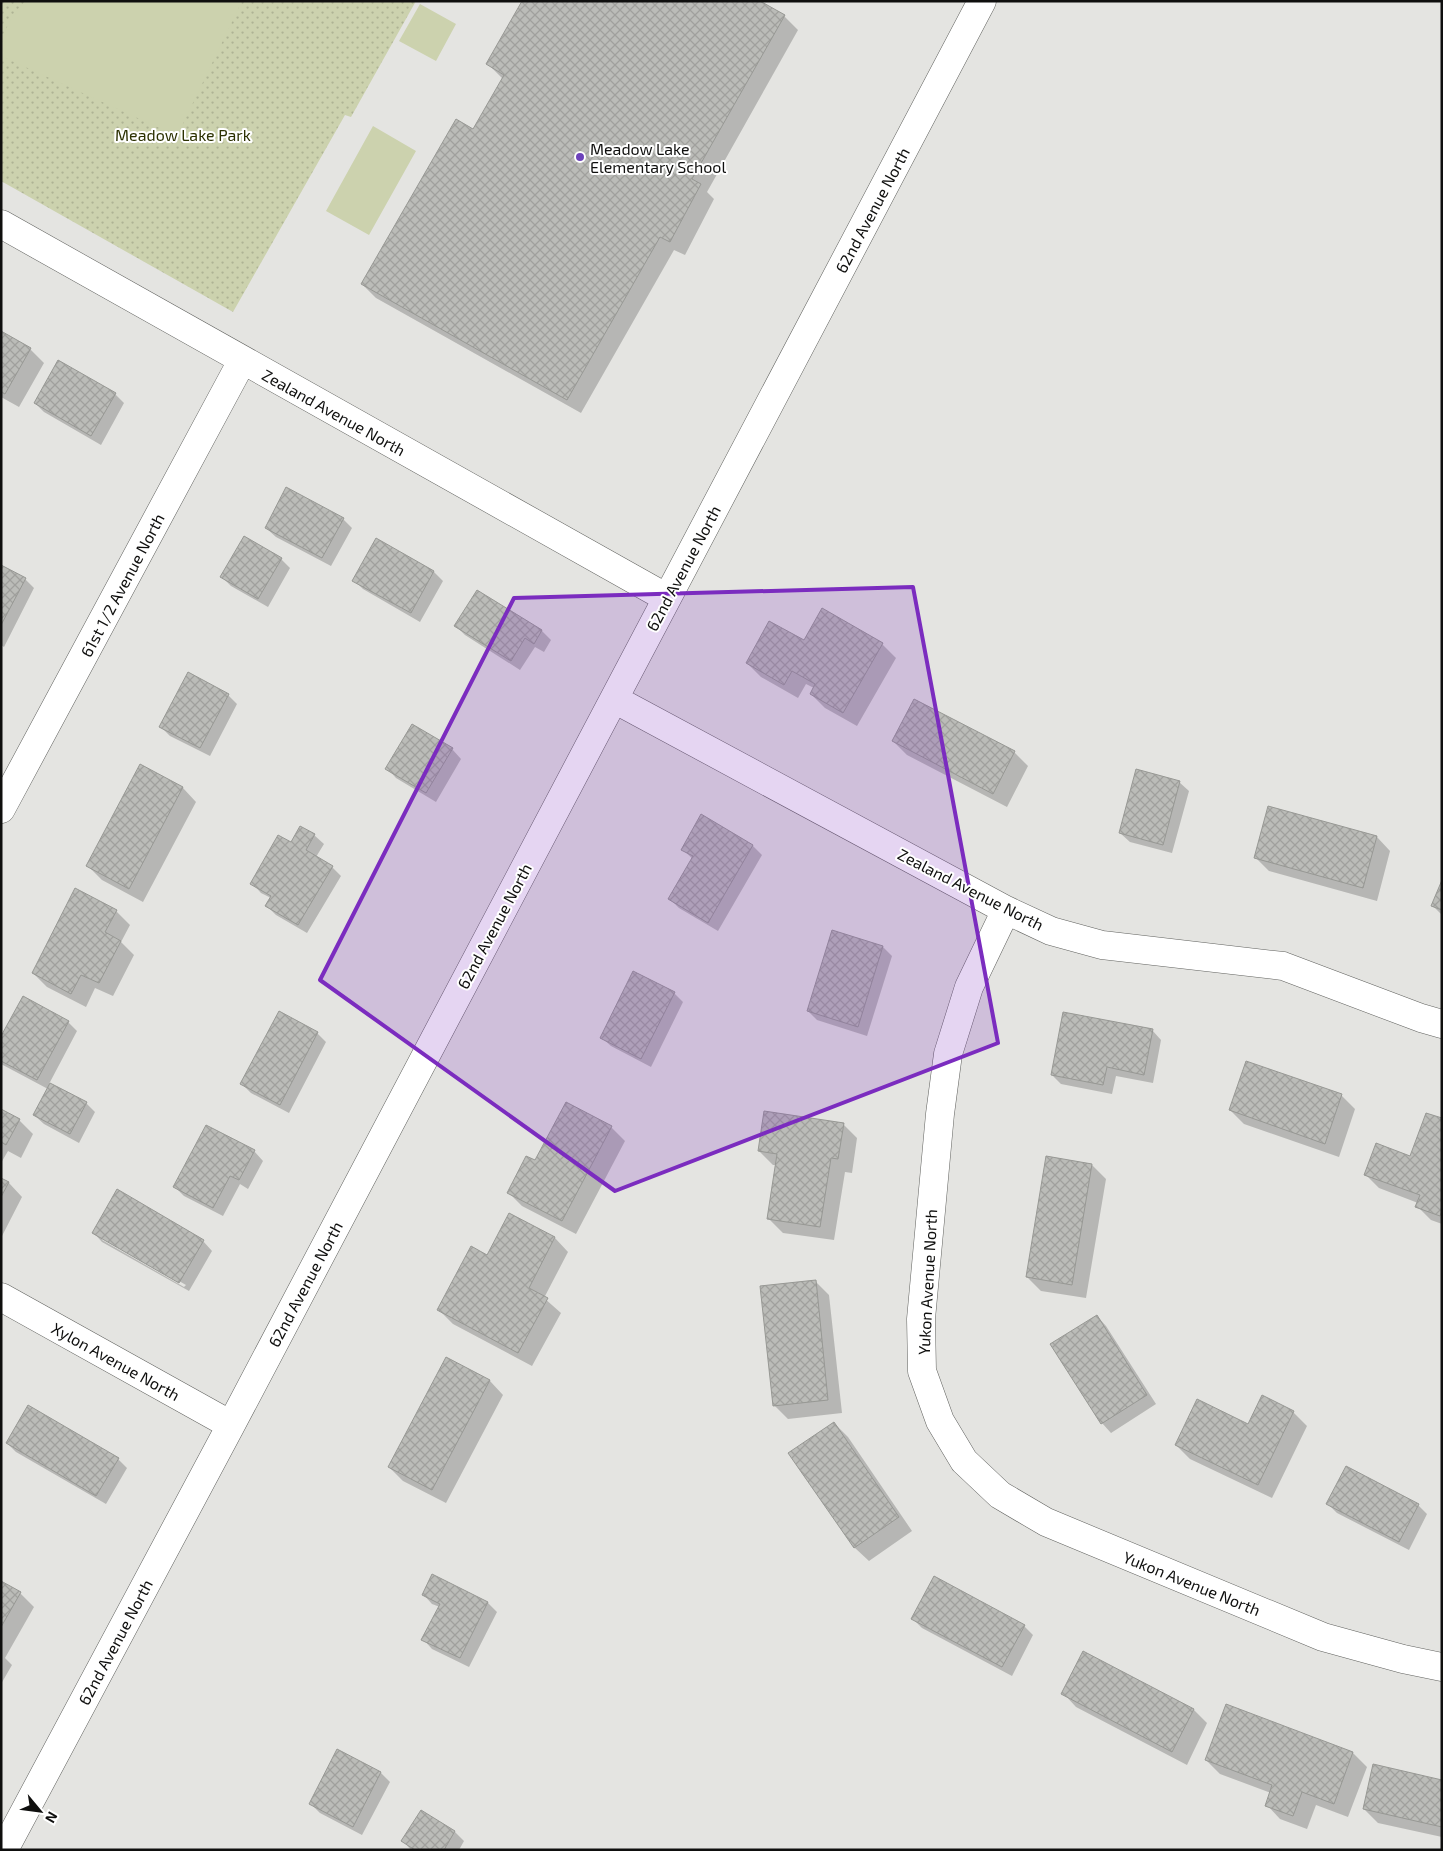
<svg xmlns="http://www.w3.org/2000/svg" width="1443" height="1851" viewBox="0 0 1443 1851" font-family="'Exo 2',sans-serif">
<style>
.grass{fill:url(#grass-dots)}
.garden{fill:#ccd2ae}
.shadow{fill:#0003;fill-rule:evenodd}
.building{fill:url(#building-cross-hatch);stroke:#979894}
.lines{fill:none;stroke-linecap:round;stroke-linejoin:round}
.minor-casing{stroke:#61625f;stroke-width:29}
.minor{stroke:#fff;stroke-width:28}
.marked{fill:#7b2cbf;fill-opacity:0.2;stroke:#7b2cbf;stroke-width:4;stroke-linejoin:round}
.poi-dot{fill:#6d42bb;stroke:#fff;stroke-width:2}
.labels{text-anchor:middle;dominant-baseline:central;stroke-width:4;stroke-linejoin:round;paint-order:stroke}
.park-label{font-size:16px;fill:#2c3102;stroke:#fff}
.poi-label{font-size:16px;fill:#0f0f0e;stroke:#fff;text-anchor:start}
.street-label{font-size:16px;fill:#0f0f0e;stroke:#fff}
</style>
<defs>
<pattern id="grass-dots" width="8" height="8" patternUnits="userSpaceOnUse" patternTransform="scale(1.25)"><rect width="8" height="8" fill="#ccd2ae"/><path d="M2 2h.1M6 6h.1" fill="none" stroke="#aeb394" stroke-width="1.8" stroke-linecap="round"/></pattern>
<pattern id="building-cross-hatch" width="8" height="8" patternUnits="userSpaceOnUse" patternTransform="scale(1.25)"><rect width="8" height="8" fill="#bbbcb8"/><path d="M0 0l8 8M0 8l8-8" fill="none" stroke="#a0a09d"/></pattern>
</defs>
<rect width="100%" height="100%" fill="#e4e4e1"/>
<path class="grass" d="M1,1H416L351,117L345,115L233,312L1,181Z"/>
<path class="garden" d="M25,1H242L177,136L1,56C1,33 10,18 25,1Z
M420,4L456,24L436,61L399,41Z
M373,126L416,151L369,235L326,211Z"/>
<path class="shadow" d="M758,1L784,16L798,30L707,192L714,199L685,255L674,250L581,413L376,298L362,284L474,131L503,79L488,64Z
M1,332L30,349L44,363L19,407L1,397Z
M115,394L124,403L101,445L44,412L35,403Z
M343,519L352,528L331,566L276,537L266,528Z
M377,540L434,572L443,581L420,622L363,589L354,580Z
M281,559L290,568L268,607L231,586L222,577Z
M1,566L25,579L34,588L4,647L1,645Z
M477,591L542,631L551,640L544,652L535,647L520,670L465,635L456,626Z
M804,642L882,644L896,658L857,726L825,708L811,694L814,688L806,684L798,698L761,677L747,663Z
M228,695L237,704L210,756L170,736L161,727Z
M893,741L1014,752L1028,766L1007,807L907,755Z
M452,749L461,759L436,802L396,778L387,768Z
M141,766L183,788L196,802L143,902L102,880L88,866Z
M1179,782L1189,791L1172,853L1130,842L1120,833Z
M702,816L753,846L762,855L718,931L679,908L670,899L693,859L683,850Z
M314,835L324,844L316,857L332,867L341,876L307,933L276,915L267,906L271,898L261,893L252,883Z
M1377,837L1390,851L1377,901L1269,871L1255,857Z
M1442,884V915L1432,905Z
M116,911L130,925L121,942L134,955L113,996L95,988L86,1007L47,987L33,973Z
M883,947L892,956L867,1036L817,1020L808,1011Z
M674,993L683,1002L651,1067L611,1046L601,1037Z
M68,1022L77,1031L49,1084L86,1103L95,1112L79,1143L44,1124L34,1115L48,1089L1,1064V1039Z
M1152,1030L1161,1040L1153,1083L1116,1076L1112,1094L1061,1084L1052,1075Z
M317,1033L326,1042L289,1113L251,1093L242,1084Z
M1341,1095L1355,1109L1339,1157L1244,1124L1230,1110Z
M1,1110L19,1120L33,1134L21,1158L8,1151L1,1163Z
M1442,1120V1224L1431,1220L1417,1206L1418,1203L1379,1188L1365,1174L1411,1157Z
M843,1124L857,1138L852,1173L845,1172L834,1240L783,1233L769,1219L777,1165H773L759,1151Z
M611,1127L625,1141L576,1234L522,1206L508,1192Z
M254,1151L263,1161L248,1189L240,1184L223,1216L184,1196L175,1187Z
M1092,1165L1106,1179L1086,1298L1041,1291L1027,1277Z
M1,1179L9,1183L22,1197L2,1236Z
M510,1214L555,1238L568,1252L544,1298L561,1313L532,1366L453,1324L439,1310L488,1256Z
M93,1232L203,1241L212,1251L189,1291L102,1242ZM102,1237L186,1285L184,1287L102,1240Z
M815,1281L829,1295L842,1413L788,1419L774,1405Z
M1097,1316L1106,1326L1156,1404L1111,1433L1102,1423Z
M447,1359L490,1381L503,1395L446,1503L403,1481L389,1467Z
M1293,1412L1307,1426L1272,1498L1190,1459L1176,1445Z
M834,1423L848,1437L912,1531L869,1561L855,1548L790,1453Z
M7,1443L118,1459L127,1468L106,1504L16,1452Z
M1328,1504L1418,1505L1427,1514L1409,1550L1337,1513Z
M432,1575L488,1603L497,1612L469,1667L432,1649L423,1639L440,1607L432,1604L423,1594Z
M1,1582L20,1593L34,1607L5,1658L12,1665L1,1684Z
M913,1619L1024,1626L1033,1635L1012,1676L922,1628Z
M1063,1693L1194,1710L1207,1723L1187,1765L1076,1707Z
M1227,1706L1353,1753L1367,1767L1348,1817L1316,1805L1307,1829L1280,1819L1267,1805L1271,1793L1220,1774L1206,1760Z
M381,1773L390,1782L362,1835L320,1813L311,1804Z
M1442,1781V1837L1378,1823L1364,1809Z
M421,1812L455,1832L464,1841L459,1850H411L403,1841Z"/>
<path class="building" d="M522,1H760L785,15L692,179L701,184L670,242L660,237L567,400L361,284L456,119L473,129L504,75L486,64Z
M1,331L31,348L5,394L1,392Z
M58,360L116,393L91,436L34,403Z
M286,487L344,518L322,558L265,528Z
M244,536L282,558L258,599L220,577Z
M376,538L434,571L411,613L352,581Z
M1,565L26,578L1,625Z
M477,590L542,630L534,644L525,638L511,661L454,626Z
M822,608L883,643L843,713L810,694L815,684L792,671L784,685L746,663L769,621L804,640Z
M188,672L229,694L200,748L159,727Z
M914,699L1015,751L993,794L892,741Z
M412,724L453,748L426,793L385,769Z
M140,764L183,787L129,889L86,866Z
M1136,769L1180,781L1163,845L1119,833Z
M1268,806L1377,836L1363,888L1254,858Z
M701,814L753,845L708,923L668,899L693,856L681,850Z
M300,826L315,834L306,850L333,866L298,925L265,906L271,896L250,884L278,835L291,842Z
M1442,880V910L1431,906Z
M75,888L117,910L105,932L121,941L99,983L81,975L71,994L32,973Z
M832,930L883,946L858,1027L807,1011Z
M633,971L675,992L641,1059L600,1038Z
M23,996L69,1021L37,1080L1,1061V1036Z
M279,1011L318,1032L280,1105L240,1084Z
M1063,1012L1153,1029L1144,1075L1107,1067L1103,1085L1051,1075Z
M1246,1061L1342,1094L1325,1144L1229,1110Z
M50,1083L87,1102L70,1134L33,1115Z
M566,1102L612,1126L562,1221L507,1193L526,1156L535,1160Z
M1,1109L20,1119L6,1145L1,1142Z
M764,1111L844,1123L838,1159L831,1158L820,1227L767,1219L777,1154L758,1151Z
M1426,1113L1442,1118V1210L1440,1216L1415,1207L1420,1195L1364,1175L1376,1143L1410,1156Z
M206,1125L255,1150L239,1180L230,1176L213,1208L173,1187Z
M1046,1156L1092,1164L1072,1285L1026,1277Z
M1,1178L9,1182L1,1197Z
M117,1189L204,1240L179,1283L92,1233Z
M509,1213L555,1237L529,1288L548,1298L518,1353L437,1310L471,1246L487,1255Z
M816,1280L828,1400L773,1406L760,1286Z
M1097,1315L1147,1395L1101,1424L1050,1344Z
M446,1357L490,1380L432,1490L388,1467Z
M1262,1395L1294,1411L1258,1485L1175,1445L1197,1399L1248,1424Z
M28,1405L119,1458L96,1496L6,1443Z
M834,1422L899,1517L854,1548L788,1453Z
M1346,1466L1419,1504L1399,1542L1326,1504Z
M432,1574L488,1602L460,1658L421,1640L440,1604L422,1595Z
M934,1576L1025,1625L1002,1667L911,1619Z
M1,1581L21,1592L1,1627Z
M1083,1651L1194,1709L1172,1752L1061,1694Z
M1226,1704L1353,1752L1334,1804L1302,1792L1293,1816L1265,1806L1272,1785L1205,1760Z
M337,1749L381,1772L353,1827L309,1804Z
M1373,1764L1442,1780V1827L1363,1809Z
M421,1810L455,1831L444,1850H415L401,1841Z"/>
<g class="lines">
<g class="minor-casing">
<path id="minor" d="M1,224L667,598
M614,699L1006,910L1051,931L1102,945L1283,966L1421,1018L1442,1024
M1,809L242,361
M1006,910L969,987L948,1054L940,1114L921,1319L922,1371L940,1421L964,1461L1000,1495L1046,1522L1323,1637L1403,1659L1442,1667
M1,1297L231,1425
M4,1850L231,1425L982,1"/>
</g>
<use href="#minor" class="minor"/>
</g>
<path class="marked" d="M913,587L998,1043L615,1191L320,980L514,598Z"/>
<circle class="poi-dot" cx="580" cy="157" r="5"/>
<g class="labels">
<g class="park-label">
<text x="183" y="134">Meadow Lake Park</text>
</g>
<g class="poi-label">
<text x="590" y="148">Meadow Lake<tspan x="590" dy="18">Elementary School</tspan></text>
</g>
<g class="street-label">
<text transform="translate(872 210) rotate(-62)">62nd Avenue North</text>
<text transform="translate(334 412) rotate(29)">Zealand Avenue North</text>
<text transform="translate(683 568) rotate(-62)">62nd Avenue North</text>
<text transform="translate(122 585) rotate(-62)">61st 1/2 Avenue North</text>
<text transform="translate(971 889) rotate(27)">Zealand Avenue North</text>
<text transform="translate(494 926) rotate(-62)">62nd Avenue North</text>
<text transform="translate(927 1282) rotate(-87)">Yukon Avenue North</text>
<text transform="translate(305 1284) rotate(-62)">62nd Avenue North</text>
<text transform="translate(116 1361) rotate(29)">Xylon Avenue North</text>
<text transform="translate(1192 1583) rotate(22)">Yukon Avenue North</text>
<text transform="translate(115 1642) rotate(-62)">62nd Avenue North</text>
</g>
</g>
<rect width="1443" height="1851" fill="none" stroke="#0f0f0e" stroke-width="5"/>
<g transform="translate(40 1811) rotate(119)" stroke="#ffffff" stroke-width="4" paint-order="stroke">
<path d="M0-4L9 19L0 12L-9 19Z" fill="#0f0f0e"/>
<text y="-8" font-size="14" font-weight="bold" text-anchor="middle" fill="#0f0f0e">N</text>
</g>
</svg>
